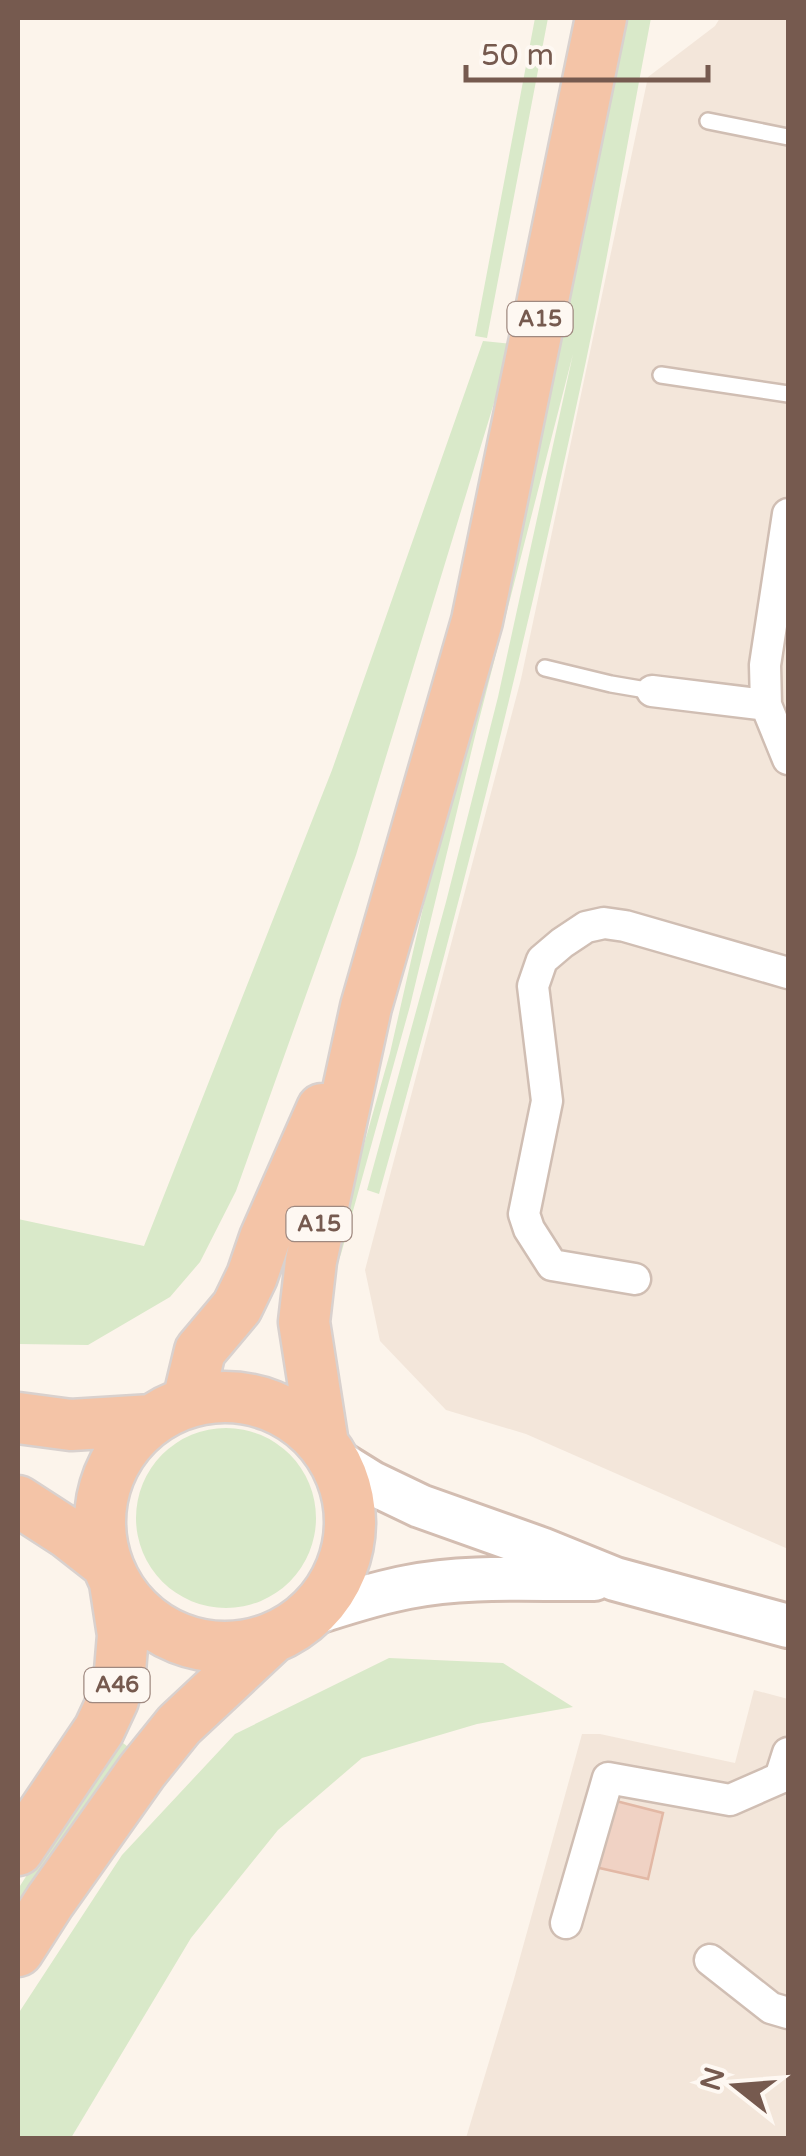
<svg xmlns="http://www.w3.org/2000/svg" width="806" height="2156" viewBox="0 0 806 2156" font-family="'Varela Round',sans-serif">
<style>
.residential{fill:#f3e6da}
.green{fill:#d9e9c9}
.building{fill:#f0d2c4;stroke:#e2b8a5;stroke-width:2.5}
.lines{fill:none;stroke-linecap:round;stroke-linejoin:round}
.service-casing{stroke:#d0beb3;stroke-width:20}
.minor-casing{stroke:#d0beb3;stroke-width:35}
.secondary-casing{stroke:#d3bdb1;stroke-width:48}
.trunk-casing{stroke:#d9d1ce;stroke-width:55}
.service{stroke:#fff;stroke-width:15}
.minor{stroke:#fff;stroke-width:30}
.secondary{stroke:#fff;stroke-width:42}
.trunk{stroke:#f4c4a7;stroke-width:50}
.labels{text-anchor:middle;dominant-baseline:central;stroke-width:9;stroke-linejoin:round;paint-order:stroke}
.shield{fill:#fef8f2;stroke:#9f8980;stroke-width:2.5}
.shield-label{font-size:22px;font-weight:bold;fill:#765a4f}
</style>
<rect width="100%" height="100%" fill="#fcf4eb"/>
<path class="residential" d="M720,18H788V1549L526,1434L446,1410L380,1341L365,1270L521,679L648,77L715,26Z
M754,1690L788,1699V2138H466L514,1979L582,1734H600L735,1763Z"/>
<path class="green" d="M535,18H548L487,338L475,336Z
M615,18H651C629,132 610,247 586,361C527,641 457,918 379,1194L367,1190L446,902L498,697L573,354L478,724L410,1006L341,1254L336,1267L332,1257L390,1053L573,249Z
M483,341L512,344L356,855L236,1191L200,1262L170,1297L88,1345L18,1344V1219L144,1246L332,770Z
M136 1518a90 90 0 1 1 180 0a90 90 0 1 1-180 0Z
M389,1658L503,1663L573,1707L477,1724L362,1758L278,1830L191,1938L71,2138H18V2014L122,1855L235,1734Z
M115,1737L131,1749L18,1927V1889Z"/>
<path class="building" d="M612,1800L663,1813L648,1879L595,1867Z"/>
<g class="lines">
<g class="service-casing">
<path id="service" d="M708,121L788,137
M661,375L788,394
M545,668L611,684L652,691"/>
</g>
<g class="minor-casing">
<path id="minor" d="M652,691L766,705L765,665L788,514
M766,705L788,759
M635,1279L552,1265L529,1229L524,1214L547,1101L533,986L542,960L562,943L586,927L604,923L625,926L788,973
M566,1923L608,1778L730,1800L780,1778L788,1753
M710,1960L771,2008L788,2013"/>
</g>
<g class="secondary-casing">
<path id="secondary" d="M335,1460L372,1483L420,1506L541,1549L615,1579L788,1626
M311,1614C343,1604 375,1593 408,1587C469,1575 533,1580 594,1579"/>
</g>
<g class="trunk-casing">
<path id="trunk" d="M100 1522a125 125 0 1 1 250 0a125 125 0 1 1-250 0Z
M188,1401L200,1351L237,1307L252,1276L265,1238L322,1109
M18,1418L71,1425L152,1420
M323,1444L304,1322L311,1261L366,1007L477,621L601,18
M18,1501L69,1534L106,1563
M18,1850L99,1730L113,1700L120,1671L123,1635L115,1583
M18,1951L50,1901L142,1771L179,1725L271,1639"/>
</g>
<use href="#service" class="service"/>
<use href="#minor" class="minor"/>
<use href="#secondary" class="secondary"/>
<use href="#trunk" class="trunk"/>
</g>
<g class="labels">
<g class="shield">
<rect x="507.5" y="302" width="65" height="34" rx="8"/>
<rect x="286.5" y="1207" width="65" height="34" rx="8"/>
<rect x="84.5" y="1668" width="65" height="34" rx="8"/>
</g>
<g class="shield-label">
<text x="540" y="319">A15</text>
<text x="319" y="1224">A15</text>
<text x="117" y="1685">A46</text>
</g>
</g>
<rect width="806" height="2156" fill="none" stroke="#765a4f" stroke-width="40"/>
<g transform="translate(736 2086) rotate(287)" stroke="#fef8f2" stroke-width="8" paint-order="stroke">
<path d="M0-8L18 38L0 25L-18 38Z" fill="#765a4f"/>
<text y="-15" font-size="28" font-weight="bold" text-anchor="middle" fill="#765a4f">N</text>
</g>
<path d="M466 65v15h242v-15" fill="none" stroke="#765a4f" stroke-width="5"/>
<text x="481" y="65" font-size="30" fill="#765a4f" stroke="#fef8f2" stroke-width="8" paint-order="stroke">50 m</text>
</svg>
